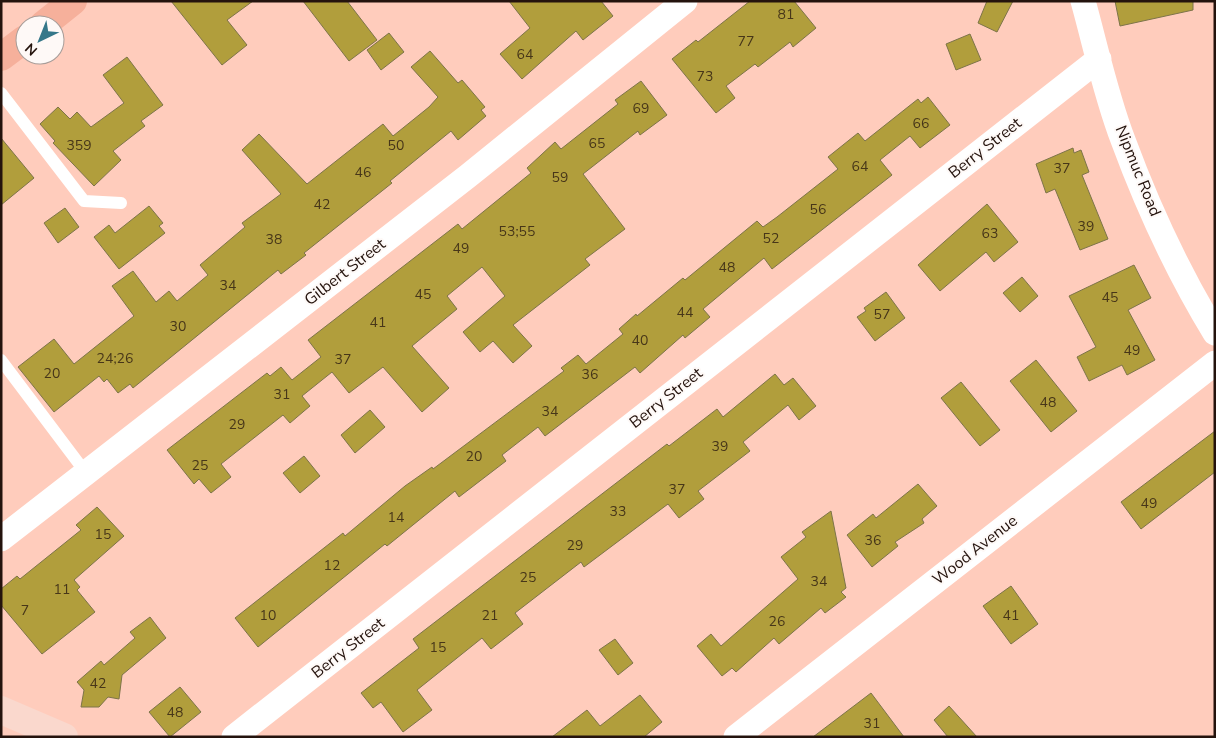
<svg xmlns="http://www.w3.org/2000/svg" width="1216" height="738" viewBox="0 0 1216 738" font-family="'Nunito Sans',sans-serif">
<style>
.building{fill:#b19e3c;stroke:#7d7449}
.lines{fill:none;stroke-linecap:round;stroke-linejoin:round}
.lane{stroke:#fff;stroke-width:12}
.street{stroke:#fff;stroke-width:25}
.secondary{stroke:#fad8cd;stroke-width:28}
.primary{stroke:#f6b09b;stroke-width:28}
.labels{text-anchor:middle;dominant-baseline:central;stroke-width:4;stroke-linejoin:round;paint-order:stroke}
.number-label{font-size:14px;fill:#473619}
.street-label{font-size:16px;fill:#24130d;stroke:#fef9f7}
</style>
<rect width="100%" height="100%" fill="#ffccbc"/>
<path class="building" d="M171,1H253L227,20L247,45L222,65Z
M303,1H347L377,40L349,61Z
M509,1H601L613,16L583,40L576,31L522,79L500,54L530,28Z
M750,1H794L816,28L793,47L790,42L758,67L755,64L726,86L735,98L716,113L672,59L696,40L698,42Z
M987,1H1013L997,32L978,23Z
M1115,1H1193V10L1120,26Z
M389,33L404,52L381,70L367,50Z
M970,34L981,60L956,70L946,44Z
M430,51L458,83L462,80L485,107L481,110L486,116L458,140L451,131L390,181L392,183L304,253L306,255L281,274L278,270L133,388L130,384L118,393L107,379L104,382L99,376L54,412L18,367L54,339L74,364L134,316L112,286L133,271L156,302L169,291L177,301L208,275L200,265L245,227L242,223L281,194L242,150L259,134L307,184L383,124L393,136L429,107L438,97L411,67Z
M127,57L163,105L141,121L145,126L113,151L121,160L94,186L53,143L55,141L40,124L58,107L70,119L77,112L91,127L124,103L103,75Z
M641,81L667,115L640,135L638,131L583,174L625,229L585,259L590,265L513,325L532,346L513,363L493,341L480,352L463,332L505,296L482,267L447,296L457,309L412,346L449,388L422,412L383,367L349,393L332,372L302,396L310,406L290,423L283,415L221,464L231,477L211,493L199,479L194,484L167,450L267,373L270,376L281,367L292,380L321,357L308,340L458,224L462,229L531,173L527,168L555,142L561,149L618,104L615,100Z
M928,97L950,125L920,148L910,136L880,160L892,175L772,269L764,258L703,309L710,317L685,338L683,335L640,373L635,367L545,436L538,427L502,455L506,461L459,497L455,491L387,546L385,544L258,647L235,618L343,533L345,536L405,486L432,467L433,469L564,371L561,368L578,355L586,364L623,334L619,329L636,314L637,316L683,278L685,280L757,221L763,227L777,217L838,169L828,157L858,133L865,141L918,99L921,103Z
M1,138L34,178L1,205Z
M1073,148L1074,153L1081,150L1089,172L1082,175L1108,239L1080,250L1055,189L1046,193L1036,164Z
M987,204L1018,242L994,262L986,252L940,291L918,265Z
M149,206L163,223L159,226L165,233L119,269L94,237L109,225L115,233Z
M65,208L79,227L58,243L44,223Z
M1134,265L1151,298L1128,310L1155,360L1127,375L1122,365L1089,381L1077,357L1096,347L1069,296Z
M1022,277L1038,296L1020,312L1003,293Z
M886,292L905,318L875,341L857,317L866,311L864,308Z
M1036,360L1077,411L1051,432L1010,381Z
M775,374L784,385L793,378L816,406L799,420L788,405L743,442L750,451L698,491L704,499L679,518L668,504L584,567L581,562L515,613L523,624L491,649L482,638L417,690L432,710L403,732L381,702L373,708L361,693L419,648L413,639L667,444L669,446L717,409L723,417Z
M961,382L1000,430L980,446L941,398Z
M370,410L385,427L355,453L341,435Z
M1215,431V472L1141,529L1121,502Z
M304,456L320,476L300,493L283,473Z
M918,484L937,506L922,519L924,523L895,542L898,546L872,567L847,535L873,514L876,518Z
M97,507L124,536L74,580L80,587L77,590L95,612L42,654L1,605V589L17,576L20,579L81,530L76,525Z
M831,511L846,588L841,592L846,597L825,613L821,608L779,644L774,638L736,672L732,668L722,676L697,646L711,634L721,646L798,579L781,557L806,537L802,532Z
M1011,586L1038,624L1011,644L983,606Z
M150,617L166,638L122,675L119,699L108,697L99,707H81L84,690L77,682L101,661L104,665L135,638L130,632Z
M615,639L633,663L618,675L599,650Z
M180,687L201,712L170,737L149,712Z
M871,693L904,737H813Z
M640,695L662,722L644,737H552L587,710L600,726Z
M949,706L977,737H948L934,720Z"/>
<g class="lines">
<path class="lane" d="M1,93L84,201L121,203
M1,360L86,473"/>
<path class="street" d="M1083,1C1096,48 1106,96 1123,140C1147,205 1179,274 1215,333
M1,539L468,176L685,1
M234,737L1099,59
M736,737L1215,363"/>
<path class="secondary" d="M1,710L64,737"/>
<path class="primary" d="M43,25L73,1
M1,57L25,39"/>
</g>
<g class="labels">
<g class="number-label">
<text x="786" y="14">81</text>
<text x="746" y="41">77</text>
<text x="525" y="54">64</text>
<text x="705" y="76">73</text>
<text x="641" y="108">69</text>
<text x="921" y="123">66</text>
<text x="597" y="143">65</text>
<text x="79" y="145">359</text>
<text x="396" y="145">50</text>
<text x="860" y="166">64</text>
<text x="1062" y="168">37</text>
<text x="363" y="172">46</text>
<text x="560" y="177">59</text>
<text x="322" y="204">42</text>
<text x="818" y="209">56</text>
<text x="1086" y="226">39</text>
<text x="517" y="231">53;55</text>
<text x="990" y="233">63</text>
<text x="771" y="238">52</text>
<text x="274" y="239">38</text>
<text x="461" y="248">49</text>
<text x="727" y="267">48</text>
<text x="228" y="285">34</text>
<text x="423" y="294">45</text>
<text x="1110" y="297">45</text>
<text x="685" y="312">44</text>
<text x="882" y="314">57</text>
<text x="378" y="322">41</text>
<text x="178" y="326">30</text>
<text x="640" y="340">40</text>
<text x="1132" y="350">49</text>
<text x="115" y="358">24;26</text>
<text x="343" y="359">37</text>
<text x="52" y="373">20</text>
<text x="590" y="374">36</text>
<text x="282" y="394">31</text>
<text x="1048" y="402">48</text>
<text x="550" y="411">34</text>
<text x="237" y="424">29</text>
<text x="720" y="446">39</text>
<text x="474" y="456">20</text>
<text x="200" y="465">25</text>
<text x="677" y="489">37</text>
<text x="1149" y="503">49</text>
<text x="618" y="511">33</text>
<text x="396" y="517">14</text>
<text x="103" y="534">15</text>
<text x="873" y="540">36</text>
<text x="575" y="545">29</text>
<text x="332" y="565">12</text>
<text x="528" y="577">25</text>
<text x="819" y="581">34</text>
<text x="62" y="589">11</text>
<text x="25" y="610">7</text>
<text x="268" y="615">10</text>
<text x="490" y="615">21</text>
<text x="1011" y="615">41</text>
<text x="777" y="621">26</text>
<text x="438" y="647">15</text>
<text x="98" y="683">42</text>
<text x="175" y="712">48</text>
<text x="872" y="723">31</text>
</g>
<g class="street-label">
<text transform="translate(985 148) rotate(-38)">Berry Street</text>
<text transform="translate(1138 171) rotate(68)">Nipmuc Road</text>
<text transform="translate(345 272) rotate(-38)">Gilbert Street</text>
<text transform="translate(666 398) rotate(-38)">Berry Street</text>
<text transform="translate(975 550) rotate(-38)">Wood Avenue</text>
<text transform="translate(348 648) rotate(-38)">Berry Street</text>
</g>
</g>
<rect width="1216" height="738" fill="none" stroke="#24130d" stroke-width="5"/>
<g transform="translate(40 40) rotate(223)"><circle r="24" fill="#fef9f7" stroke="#a79d99"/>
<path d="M0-4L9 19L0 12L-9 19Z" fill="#357789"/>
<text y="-8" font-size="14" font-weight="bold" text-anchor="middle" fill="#24130d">N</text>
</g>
</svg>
